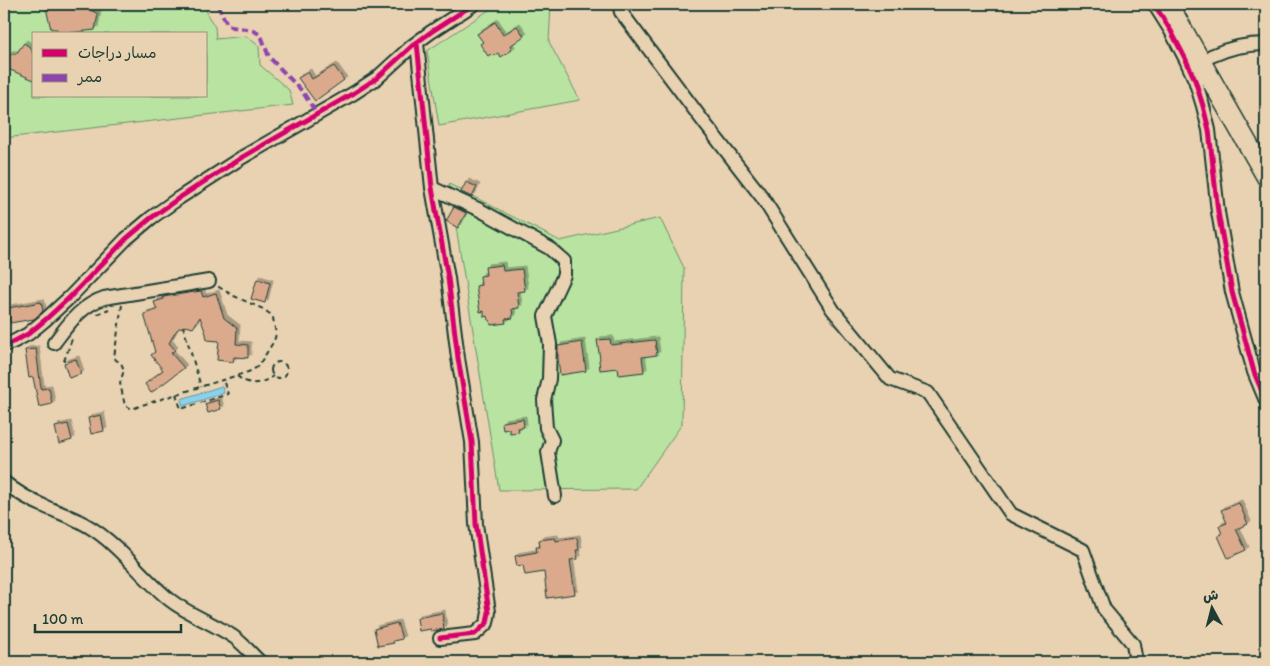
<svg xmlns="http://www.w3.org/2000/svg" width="1270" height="666" viewBox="0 0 1270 666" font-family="Itim,'Playpen Sans Arabic',sans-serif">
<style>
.green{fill:#b8e3a1;stroke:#6c906a;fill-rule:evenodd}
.water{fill:#8ad2ec;stroke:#5f96a2}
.building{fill:#dbaa8d;stroke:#1f3d34;filter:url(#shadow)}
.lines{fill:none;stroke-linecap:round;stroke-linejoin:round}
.minor-casing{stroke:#1f3d34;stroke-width:16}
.highway-casing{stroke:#1f3d34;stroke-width:22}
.path{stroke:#1f3d34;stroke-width:2;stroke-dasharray:5 4;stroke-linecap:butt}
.minor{stroke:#e8d2b1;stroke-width:12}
.highway{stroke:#e8d2b1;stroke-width:19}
.quiet{stroke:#8e44ad;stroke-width:4;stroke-dasharray:8 4;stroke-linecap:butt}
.cycleway-casing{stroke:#e8d2b1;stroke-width:8}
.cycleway{stroke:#d6006c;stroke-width:5}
</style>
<defs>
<filter id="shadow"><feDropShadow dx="3" dy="-3" stdDeviation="0" flood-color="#0004"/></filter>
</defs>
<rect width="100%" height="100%" fill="#e8d2b1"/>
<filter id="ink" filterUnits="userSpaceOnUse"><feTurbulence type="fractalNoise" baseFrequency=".02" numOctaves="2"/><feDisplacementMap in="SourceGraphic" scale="10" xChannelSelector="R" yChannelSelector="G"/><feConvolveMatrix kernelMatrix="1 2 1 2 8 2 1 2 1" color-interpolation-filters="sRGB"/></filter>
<g filter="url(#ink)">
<path class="green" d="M4,4H205L208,16L215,27L216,39L246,36L259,46L260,65L289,90L293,105L4,138ZM34,34H206V96H34Z
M498,4H551L549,42L580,100L439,126L427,51Z
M449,184L560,241L660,218L684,268L682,424L636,489L499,490Z"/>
<path class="water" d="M222,386L224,393L183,406L181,399Z"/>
<path class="building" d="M45,4H89L85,7L98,14L95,30L59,34L57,29H51Z
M495,22L503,35L517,26L524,36L510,46L512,50L501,57L498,53L493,56L491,54L488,56L480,44L483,42L477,34Z
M24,43L31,48L34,58V80L8,69L5,60L9,54H16Z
M334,66L344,80L315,101L298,78L308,72L312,79Z
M466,182L477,187L472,197L461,192Z
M454,207L466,213L458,228L446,221Z
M502,265L503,271L522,269L525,291L517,292L519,308L512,309L513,318L505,319L506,323L491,325L490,320H488L487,316L484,317V311L480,312L476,286L481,285L480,276L486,275L485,267Z
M257,279L270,283L265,303L251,299Z
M201,291L203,297L216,293L224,318L237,328L236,344L248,345V358L234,357L233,362L217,360L219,341L207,340L206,334L200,317L193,328L186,326L179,328L176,331L169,343L175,350L171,353L184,368L151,393L145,384L163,370L151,355L155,352L144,314L157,310L154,302L164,299L163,297Z
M41,302L43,311L34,319L10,323L8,308Z
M610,339L611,345L654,340H655L657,355L642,357L644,372L619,375L618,368L600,370L599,360L600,359L597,340Z
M582,342L586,371L560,375L558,358V346Z
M36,349L41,389L49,388L52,404L39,407L33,377L29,378L25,350Z
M76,359L81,374L69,378L64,363Z
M218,400L221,409L208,413L205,404Z
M101,415L104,431L91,434L88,418Z
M523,419L524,427L518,428L519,432L510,433L509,429L503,430L502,422Z
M68,424L72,440L59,444L55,427Z
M1239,503L1248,524L1236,529L1246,550L1228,558L1218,536L1222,534L1219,526L1227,523L1221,510Z
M555,538L556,541L577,538L579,550H576L578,559L570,560L575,594L547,598L544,572L525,575L523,565L517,566L515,556L537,552L536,547H540L539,540Z
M442,613L444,629L431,631V629L419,631L417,618Z
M397,623L402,639L393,641L394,643L378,646L374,629Z"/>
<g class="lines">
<g class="minor-casing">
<path id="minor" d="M619,4L621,12L706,125L762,197L833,310L890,379L928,393L1011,514L1083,550L1104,609L1133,644L1136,662
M1154,4L1171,31L1186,60L1195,80L1203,106L1209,130L1218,212L1232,292L1254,372L1266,401
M417,43L432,188L448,278L458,358L472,442L476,524L489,612L487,623L475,634L440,638
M1211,56C1228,48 1248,44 1266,44
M432,188L480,210L549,248L564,261V275L545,316L550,344L549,379L544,400L546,428L552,440L548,452L555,496
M54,343C68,325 80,306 104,298L209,281
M4,345L13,342L28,334L45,320L70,297L126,239L151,218L179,198L241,158L354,93L377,78L412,46L431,32L474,4
M4,482C16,492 32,501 46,507C60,513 75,518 88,526C120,545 141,577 170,600C188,614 210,622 229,634C242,641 249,652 260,662"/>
</g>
<g class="highway-casing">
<path id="highway" d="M1168,4L1266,176"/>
</g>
<path class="path" d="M122,305L114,357L116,360L121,363L124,370L120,383L125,406L133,409L139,406L248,372L253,370L259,365L274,341L276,334L273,318L270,314L263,309L234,296L217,286
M97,314L109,309
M183,326L201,387
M64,361L72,339
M271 370a8 8 0 1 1 16 0a8 8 0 1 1-16 0Z
M237,376C249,386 261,385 273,376
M176,394L181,409L228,394L223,380"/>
<use href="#minor" class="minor"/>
<use href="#highway" class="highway"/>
<path class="quiet" d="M219,4V8L227,24L232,27L253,30L259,34L262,38L269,57L302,91L317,114"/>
<g class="cycleway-casing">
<path id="cycleway" d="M1154,4L1171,31L1186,60L1195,80L1203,106L1209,130L1218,212L1232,292L1254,372L1266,401
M417,43L432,188L448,278L458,358L472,442L476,524L489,612L487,623L475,634L440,638
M4,345L13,342L28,334L45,320L70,297L126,239L151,218L179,198L241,158L354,93L377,78L412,46L431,32L474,4"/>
</g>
<use href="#cycleway" class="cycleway"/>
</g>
</g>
<rect width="1270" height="666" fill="none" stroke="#e8d2b1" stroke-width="20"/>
<rect x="10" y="10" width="1250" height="646" fill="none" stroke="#1f3d34" stroke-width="2" filter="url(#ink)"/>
<rect x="32" y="32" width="175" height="65" fill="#e8d2b1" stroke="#98967f"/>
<rect x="42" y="49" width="25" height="8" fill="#d6006c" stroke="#98967f"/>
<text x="78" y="58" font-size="15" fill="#1f3d34">مسار دراجات</text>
<rect x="42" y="74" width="25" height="8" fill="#8e44ad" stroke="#98967f"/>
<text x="78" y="82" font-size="15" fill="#1f3d34">ممر</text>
<g transform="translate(1212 608) rotate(353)" stroke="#e8d2b1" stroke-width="4" paint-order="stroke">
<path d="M0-4L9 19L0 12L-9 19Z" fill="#1f3d34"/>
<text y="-8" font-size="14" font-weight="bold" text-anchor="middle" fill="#1f3d34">ش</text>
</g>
<path d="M35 624v8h146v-8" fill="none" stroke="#1f3d34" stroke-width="2.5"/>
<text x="42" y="624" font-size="15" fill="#1f3d34" stroke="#e8d2b1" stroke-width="4" paint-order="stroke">100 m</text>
</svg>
